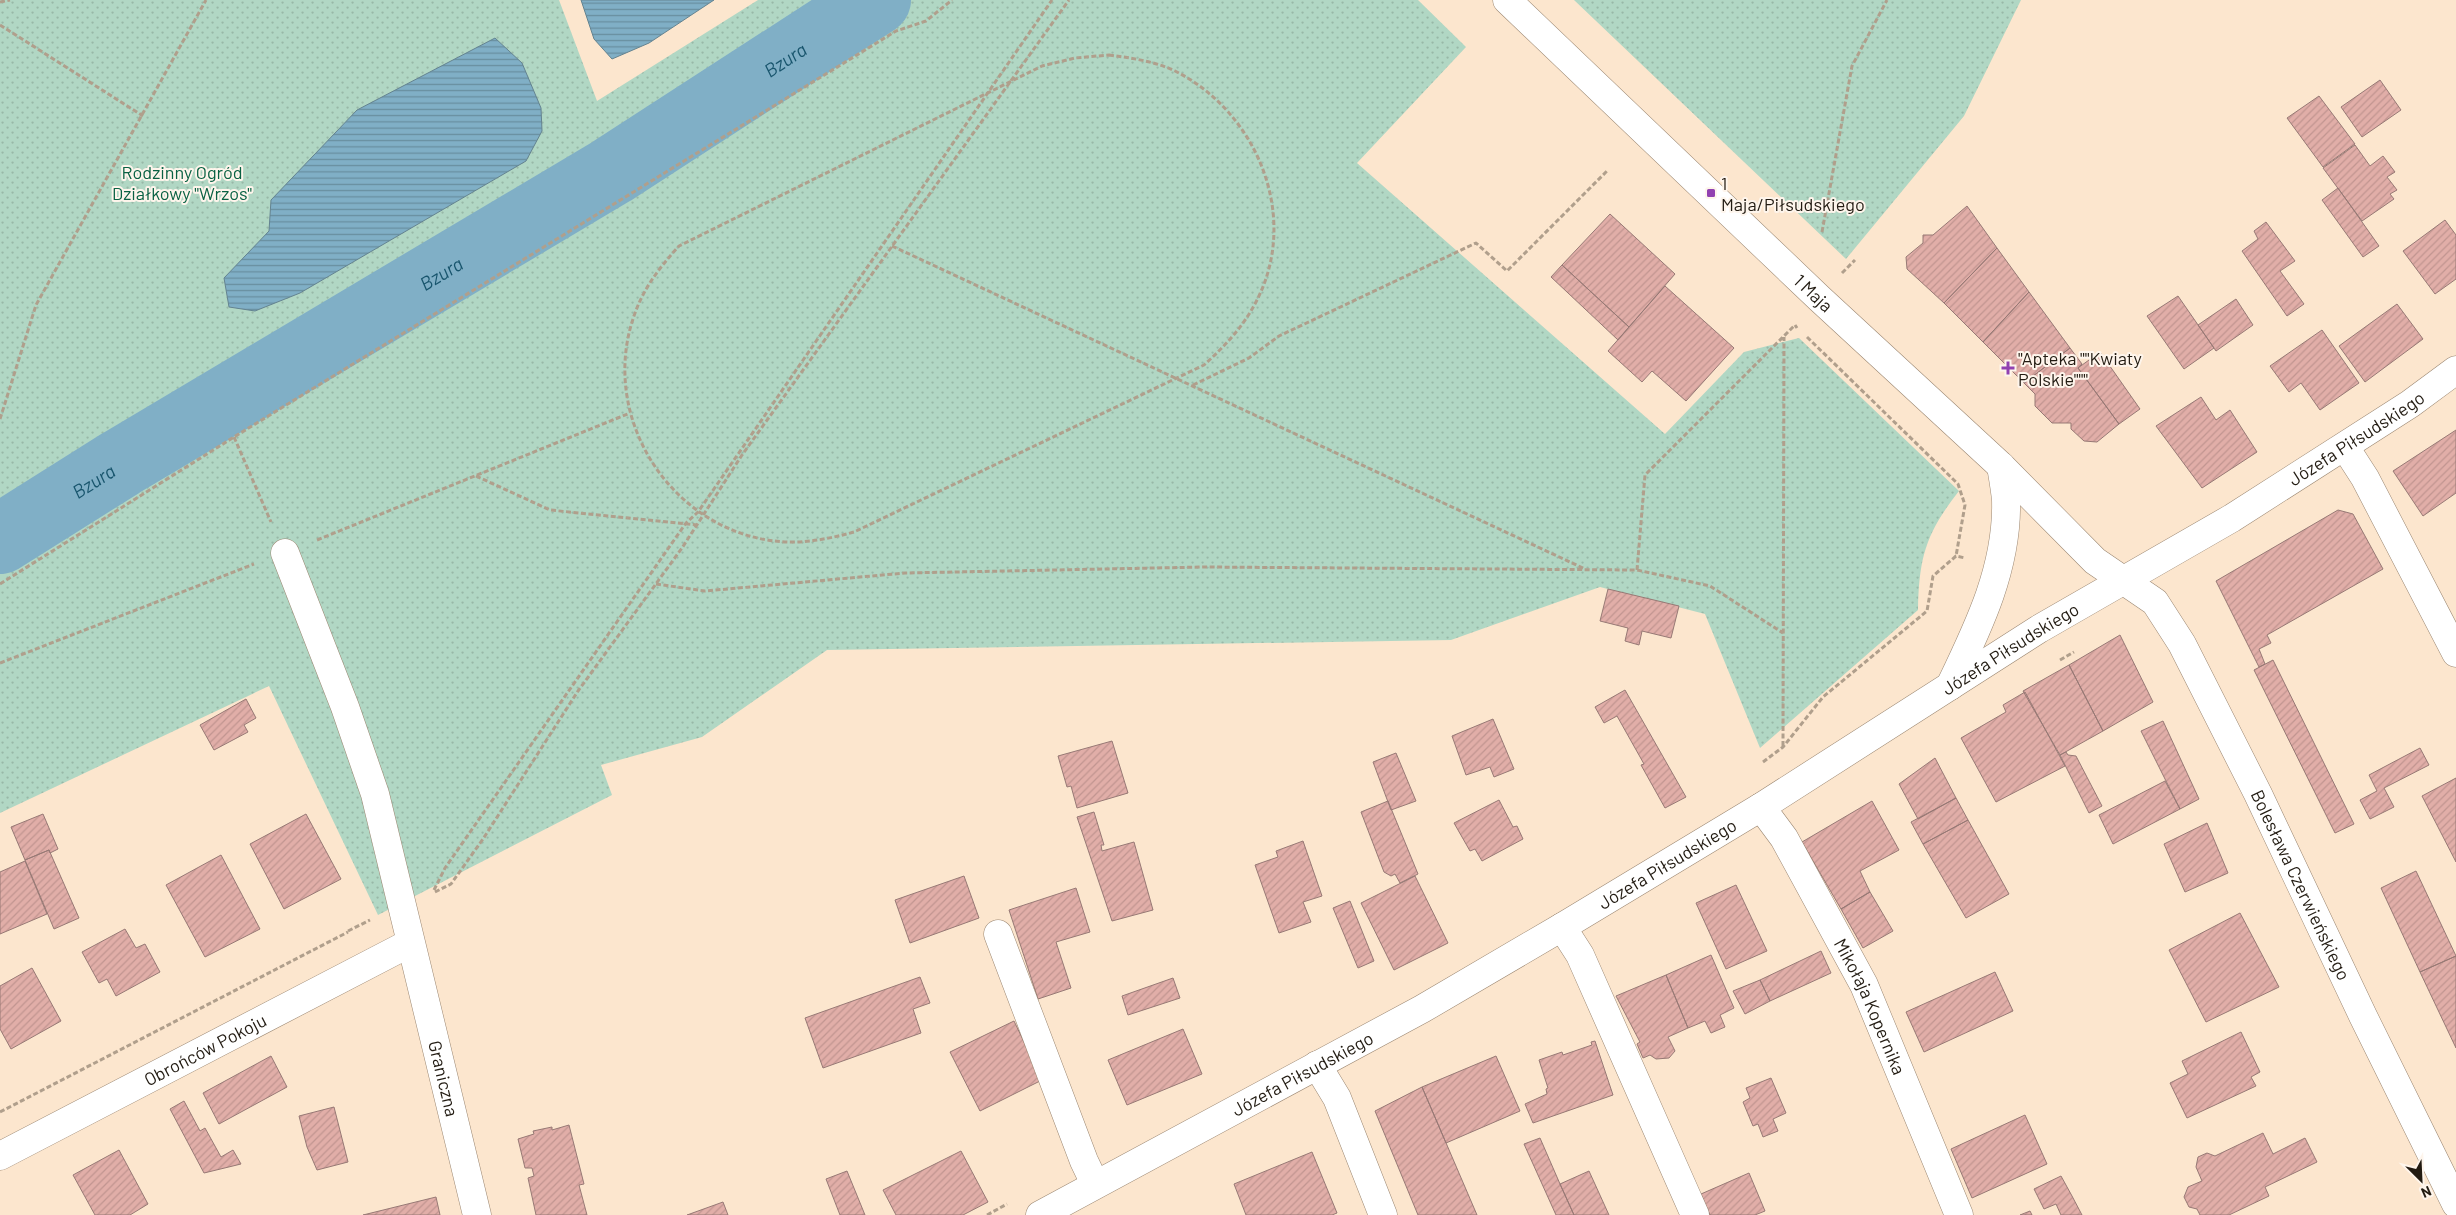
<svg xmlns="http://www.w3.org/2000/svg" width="2456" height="1215" viewBox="0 0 2456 1215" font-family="Barlow,sans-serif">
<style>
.park{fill:url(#park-dots)}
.water{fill:url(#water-rules);stroke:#648390}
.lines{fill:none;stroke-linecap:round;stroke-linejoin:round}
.river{stroke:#80afc6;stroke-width:70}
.building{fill:url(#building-hatch);stroke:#977975}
.minor-casing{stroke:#9b8772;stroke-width:29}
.path{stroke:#b09f8c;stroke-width:3;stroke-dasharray:5 2.5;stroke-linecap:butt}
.minor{stroke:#fff;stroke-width:28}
.poi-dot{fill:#9141b1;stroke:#fef5ec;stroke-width:2}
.labels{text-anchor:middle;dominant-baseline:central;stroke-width:4;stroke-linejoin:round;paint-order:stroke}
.park-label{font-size:18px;fill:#096143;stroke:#fef5ec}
.poi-label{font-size:18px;fill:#221b12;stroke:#fef5ec;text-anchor:start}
.street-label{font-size:18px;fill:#221b12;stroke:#fef5ec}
.water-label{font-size:19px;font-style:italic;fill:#18556d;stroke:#fef5ec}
</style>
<defs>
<pattern id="park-dots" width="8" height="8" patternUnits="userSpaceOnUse" patternTransform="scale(1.25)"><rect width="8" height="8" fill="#b1d7c4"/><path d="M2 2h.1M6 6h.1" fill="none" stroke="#98b8a7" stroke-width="1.8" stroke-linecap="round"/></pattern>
<pattern id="water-rules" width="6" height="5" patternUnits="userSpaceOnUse" patternTransform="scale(1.25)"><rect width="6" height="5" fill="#80afc6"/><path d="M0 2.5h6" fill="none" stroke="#688e9f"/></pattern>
<pattern id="building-hatch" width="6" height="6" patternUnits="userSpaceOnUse" patternTransform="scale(1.25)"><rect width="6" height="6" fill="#e1aea8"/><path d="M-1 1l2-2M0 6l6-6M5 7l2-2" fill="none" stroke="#c19590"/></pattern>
</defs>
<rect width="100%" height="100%" fill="#fce6ce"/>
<path class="park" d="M0,0H559L597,101L758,0H1418L1466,47L1357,163L1665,434L1744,352L1799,338L1959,491C1926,533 1919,557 1918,610L1760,748L1705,614L1600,587L1451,640L827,650L702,737L601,765L612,795L378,915L269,686L0,813Z
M1574,0H2021L1964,116L1846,259Z"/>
<path class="water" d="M581,0H714L649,43L612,59L594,39Z
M495,38L522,63L541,108L542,131L526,161L300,293L255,311L229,307L224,278L269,231L271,200L357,110Z"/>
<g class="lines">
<path class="river" id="s1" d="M0,539L121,463L612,171L876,0"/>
</g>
<path class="building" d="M2380,80L2401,110L2362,137L2341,107Z
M2319,96L2355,144L2323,167L2287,118Z
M2355,145L2370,166L2383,156L2395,172L2387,177L2397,190L2390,194L2394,199L2362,221L2323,168Z
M2338,188L2379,246L2363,257L2322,200Z
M1967,206L1997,248L1944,303L1907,269L1906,257L1923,243V235H1933Z
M1610,214L1675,274L1629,327L1562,265Z
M2445,220L2456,235V279L2435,294L2403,251Z
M2266,222L2295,261L2280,271L2304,304L2287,316L2242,251L2258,239L2254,231Z
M1997,248L2029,292L1983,342L1944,303Z
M1562,265L1629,327L1618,340L1551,277Z
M1665,286L1734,348L1686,401L1652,371L1642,382L1608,351Z
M2029,292L2070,348L2024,383L1983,342Z
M2178,296L2214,348L2184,369L2147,316Z
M2236,299L2253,325L2216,351L2198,325Z
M2397,304L2423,339L2365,382L2339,346Z
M2322,330L2359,383L2320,410L2301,383L2289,392L2270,366Z
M2070,348L2082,364L2078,368L2119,424L2097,442L2084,441L2071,429V423H2052L2035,406V394L2024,383Z
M2100,352L2140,409L2119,424L2078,368Z
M2201,397L2216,420L2230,410L2257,452L2202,488L2156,426Z
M2456,430V493L2423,516L2393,471Z
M2338,510L2353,514L2383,569L2267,635L2271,643L2259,649L2265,664L2259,667L2216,581Z
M1608,589L1679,606L1671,638L1642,631L1639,645L1625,641L1628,628L1600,621Z
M2120,635L2153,702L2103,731L2069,665Z
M2273,660L2354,824L2335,833L2254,670Z
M2069,665L2103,731L2060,755L2023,691Z
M1625,690L1686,797L1665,808L1641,765L1644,764L1617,716L1604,723L1595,707Z
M2025,692L2065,766L1996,802L1961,738L2006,712L2003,705Z
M246,699L256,718L244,725L248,732L214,750L200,725Z
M1493,719L1514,769L1494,777L1490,767L1466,775L1452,736Z
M2163,721L2199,799L2180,809L2141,731Z
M1112,741L1128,793L1077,808L1071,786L1067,787L1058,756Z
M2420,748L2429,765L2384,788L2394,807L2370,819L2360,800L2377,791L2369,775Z
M2066,752L2068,755L2076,756L2102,806L2089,813L2060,755Z
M1396,753L1416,801L1391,810L1373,762Z
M1935,758L1956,798L1918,819L1899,784Z
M2456,778V862L2422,796Z
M2165,781L2180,809L2113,844L2099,815Z
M1956,798L1968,820L1923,844L1911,822Z
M1499,800L1513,827L1517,826L1523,839L1482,861L1475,849L1470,851L1454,823Z
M1388,801L1418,874L1400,883L1395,874L1391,876L1384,872L1361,812Z
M1872,801L1899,850L1860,871L1870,892L1841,909L1802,842Z
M1094,812L1104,845H1101L1102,851L1134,842L1153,910L1112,921L1077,817Z
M43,814L58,849L50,853L49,850L25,860L11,827Z
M306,814L341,879L284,909L250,844Z
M1968,820L2009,894L1966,918L1923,844Z
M2207,823L2228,873L2185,892L2164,844Z
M1303,841L1322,896L1303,902L1311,922L1279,933L1255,865L1278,857L1276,851Z
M49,850L79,918L54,929L25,860Z
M221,855L260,929L205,957L166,885Z
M25,861L47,914L0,934V872Z
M2416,871L2456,956L2420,972L2381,888Z
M964,876L979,918L910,943L895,900Z
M1415,876L1448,943L1394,970L1361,903Z
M1736,885L1767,951L1726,969L1696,903Z
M1076,888L1090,932L1056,942L1071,988L1038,999L1009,910Z
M1870,892L1893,931L1863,948L1841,909Z
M1350,901L1374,961L1358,968L1333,908Z
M2240,913L2279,987L2206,1022L2169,950Z
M125,929L136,948L145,944L160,972L116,996L107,979L99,983L82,952Z
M1821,951L1831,973L1770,1001L1760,980Z
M1711,955L1734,1008L1720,1015L1725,1027L1711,1033L1705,1021L1688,1028L1666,975Z
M2456,956V1048L2420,972Z
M32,968L61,1021L11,1049L0,1029V986Z
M1995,972L2013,1011L1924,1052L1906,1012Z
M1666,975L1688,1028L1668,1037L1675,1051L1669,1058L1656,1059L1650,1055L1643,1058L1637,1044L1640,1042L1616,996Z
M920,977L930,1003L913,1009L921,1033L823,1068L805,1018Z
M1173,978L1180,998L1128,1015L1122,996Z
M1760,980L1770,1001L1745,1014L1733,991Z
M1014,1021L1042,1080L980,1111L950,1052Z
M1183,1029L1202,1074L1127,1105L1108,1060Z
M2241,1032L2260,1072L2251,1077L2256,1086L2187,1118L2170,1083L2188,1074L2182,1061Z
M1595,1041L1613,1095L1533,1123L1525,1104L1547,1094L1546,1089L1548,1088L1539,1060L1562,1052L1563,1055L1592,1045L1591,1042Z
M271,1056L287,1087L219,1124L203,1093Z
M1496,1056L1520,1111L1446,1143L1422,1087Z
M1771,1078L1786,1113L1773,1119L1778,1131L1763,1137L1758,1124L1753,1126L1743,1102L1750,1098L1746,1088Z
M1422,1087L1477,1215H1418L1375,1111Z
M184,1101L200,1131L205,1128L221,1157L233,1150L241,1164L204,1173L170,1109Z
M334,1107L348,1162L317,1170L307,1147L299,1116Z
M2025,1115L2047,1164L1972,1198L1951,1149Z
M569,1125L584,1184L579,1185L587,1215H536L528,1178L534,1176L532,1168H525L518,1139L534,1134L533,1131L552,1127V1130Z
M2263,1133L2273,1154L2305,1138L2317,1162L2265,1187L2269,1196L2229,1215H2200L2197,1209L2189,1207L2184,1197L2188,1187L2202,1181L2196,1167L2198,1157L2207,1153L2215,1156Z
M1540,1138L1560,1184L1574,1215H1556L1524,1144Z
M119,1150L148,1204L130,1215H95L73,1175Z
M961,1151L988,1202L963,1215H896L883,1190Z
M1312,1152L1337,1213L1332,1215H1246L1234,1184Z
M847,1171L865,1215H840L826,1179Z
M1589,1171L1609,1215H1574L1560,1184Z
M1749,1173L1765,1211L1755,1215H1710L1701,1194Z
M2061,1176L2072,1196L2082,1215H2061L2056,1204L2044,1209L2034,1189Z
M436,1197L440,1215H363Z
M723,1202L728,1215H687Z
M2030,1211L2032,1215H2020Z"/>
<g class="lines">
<g class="minor-casing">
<g id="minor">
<path id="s2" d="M1507,0L1819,298L2001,466L2095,561L2155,602L2182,644L2258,794L2363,1016L2456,1204"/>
<path d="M2345,447L2365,478L2456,653"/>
<path id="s3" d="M285,553L345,707L375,794L477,1215"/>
<path d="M1950,686C1978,628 2008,567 2006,500C2005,489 2003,478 2001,466"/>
<path id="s4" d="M1761,807L1784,838L1864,985L1959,1215"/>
<path d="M1562,927L1580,955L1695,1215"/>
<path d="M998,934L1084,1161L1095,1184"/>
<path d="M1317,1065L1337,1098L1383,1215"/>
<path id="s5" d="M0,1156L410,943"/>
<path id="s6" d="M1040,1215L1422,1009L1562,927L1761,807L2039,629L2232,518L2410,404L2456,370"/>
</g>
</g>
<path class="path" d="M0,2L10,0
M0,25L143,116
M1109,55C1131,58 1154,61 1175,71C1257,112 1300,216 1257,300C1244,326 1225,346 1204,365L854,532C825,540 797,545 767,540C667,523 601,416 633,319C642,290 659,268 679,246L1042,66L1075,58Z
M1822,232L1852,66L1887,0
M892,246L1585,569
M1842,273L1855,260
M1807,337L1958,484L1965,505L1956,556
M1193,385L1249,358L1279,336L1476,243L1507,271L1607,171
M0,419L36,305L206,0
M234,437L271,522
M476,476L550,510L697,525
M317,540L630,413
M1637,570L1645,475L1795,325L1797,328
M0,584L234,437L896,31L926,21L952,0
M656,584L705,591L905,573L1205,567L1637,570L1710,586L1783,633
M2060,660L2074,652
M0,663L254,564
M1783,746L1784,337
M1763,762L1783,747L1823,697L1927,611L1933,576L1956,556L1965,558
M434,890L445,868L686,523L698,512L1052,0
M435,892L451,884L483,839L578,691L682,548L742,455L1069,0
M348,931L370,920
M0,1112L348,932
M987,1215L1007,1204"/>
<use href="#minor" class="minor"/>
</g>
<g class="poi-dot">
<rect x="1706" y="188" width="10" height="10" rx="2.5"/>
<path d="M2005.5 360.5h5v5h5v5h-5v5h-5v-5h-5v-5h5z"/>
</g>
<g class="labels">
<g class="park-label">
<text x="182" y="172">Rodzinny Ogród<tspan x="182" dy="21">Działkowy "Wrzos"</tspan></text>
</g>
<g class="poi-label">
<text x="1721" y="183">1<tspan x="1721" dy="21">Maja/Piłsudskiego</tspan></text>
<text x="2018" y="358">"Apteka ""Kwiaty<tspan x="2018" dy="21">Polskie"""</tspan></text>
</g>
<g class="street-label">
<text stroke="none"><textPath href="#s2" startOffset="424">1 Maja</textPath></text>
<text stroke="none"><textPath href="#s6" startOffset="1529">Józefa Piłsudskiego</textPath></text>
<text stroke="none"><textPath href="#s6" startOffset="1124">Józefa Piłsudskiego</textPath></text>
<text stroke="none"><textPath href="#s6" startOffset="719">Józefa Piłsudskiego</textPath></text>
<text stroke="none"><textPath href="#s2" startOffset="1204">Bolesława Czerwieńskiego</textPath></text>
<text stroke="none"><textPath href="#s4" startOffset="228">Mikołaja Kopernika</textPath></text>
<text stroke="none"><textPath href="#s5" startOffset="231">Obrońców Pokoju</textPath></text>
<text stroke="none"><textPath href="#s6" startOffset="298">Józefa Piłsudskiego</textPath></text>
<text stroke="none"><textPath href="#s3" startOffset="550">Graniczna</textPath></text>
</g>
<g class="water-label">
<text stroke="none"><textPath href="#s1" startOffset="920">Bzura</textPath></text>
<text stroke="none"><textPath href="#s1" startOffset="515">Bzura</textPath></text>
<text stroke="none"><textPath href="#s1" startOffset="110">Bzura</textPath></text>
</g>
</g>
<g transform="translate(2421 1180) rotate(156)" stroke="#fef5ec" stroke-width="4" paint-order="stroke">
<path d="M0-4L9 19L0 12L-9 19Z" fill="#221b12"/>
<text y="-8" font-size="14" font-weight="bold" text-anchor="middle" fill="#221b12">N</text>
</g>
</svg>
